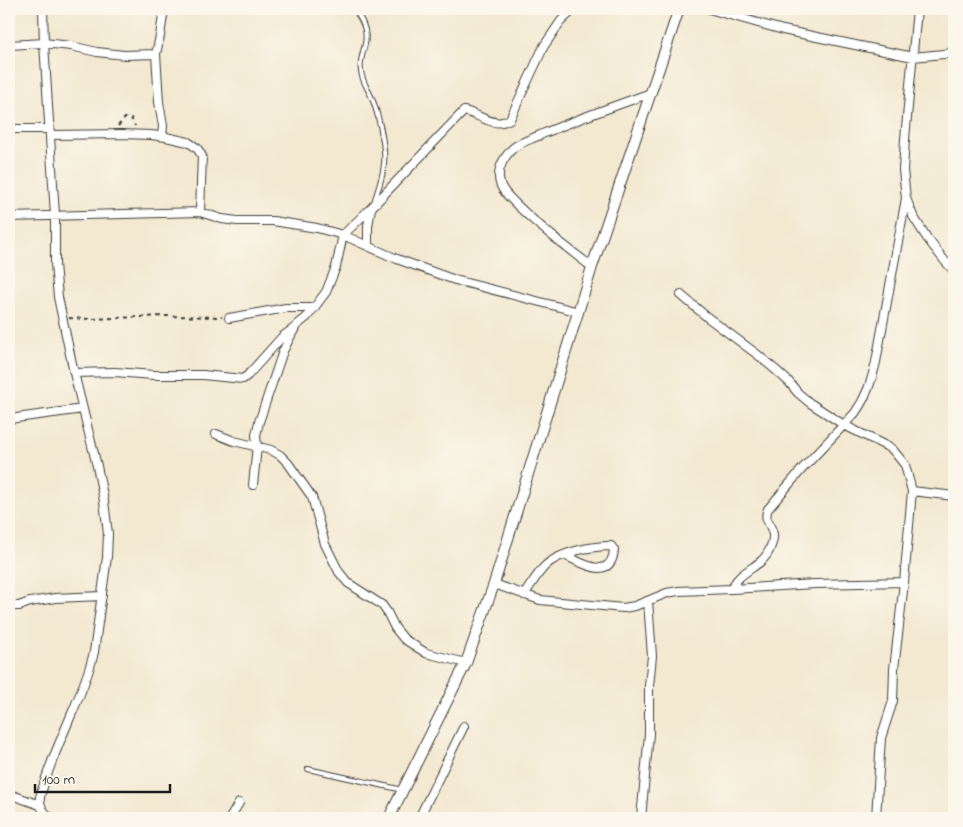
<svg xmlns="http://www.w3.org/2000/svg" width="963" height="827" viewBox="0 0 963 827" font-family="'Indie Flower',sans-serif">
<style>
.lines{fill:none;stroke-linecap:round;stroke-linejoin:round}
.service-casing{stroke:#3c3b37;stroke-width:6}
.minor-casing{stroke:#3c3b37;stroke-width:10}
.tertiary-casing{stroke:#3c3b37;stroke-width:12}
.path{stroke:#3c3b37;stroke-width:2;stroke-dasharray:4 4;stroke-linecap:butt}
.service{stroke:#fff;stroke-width:4}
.minor{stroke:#fff;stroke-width:8}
.tertiary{stroke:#fff;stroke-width:10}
</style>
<rect width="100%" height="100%" fill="#fbf7ec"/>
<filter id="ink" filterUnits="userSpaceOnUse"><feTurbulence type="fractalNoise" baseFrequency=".02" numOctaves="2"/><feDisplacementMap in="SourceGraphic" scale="10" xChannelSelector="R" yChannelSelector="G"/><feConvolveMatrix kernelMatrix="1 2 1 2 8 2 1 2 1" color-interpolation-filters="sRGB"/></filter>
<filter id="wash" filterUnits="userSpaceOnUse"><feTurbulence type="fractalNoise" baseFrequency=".0096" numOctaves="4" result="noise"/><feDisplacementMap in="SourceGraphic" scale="20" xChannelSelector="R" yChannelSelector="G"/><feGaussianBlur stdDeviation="1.12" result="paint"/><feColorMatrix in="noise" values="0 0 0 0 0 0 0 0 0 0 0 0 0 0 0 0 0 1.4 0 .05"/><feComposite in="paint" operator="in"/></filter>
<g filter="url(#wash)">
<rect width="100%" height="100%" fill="#f3e8d0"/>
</g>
<g filter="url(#ink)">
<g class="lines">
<g class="service-casing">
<path id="service" d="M354,9C362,20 368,30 365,44C363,54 359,61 361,71C362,81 367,87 371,96C378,112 386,147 384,164C383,177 378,190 374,202
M308,769L403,790"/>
</g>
<g class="minor-casing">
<path id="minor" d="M43,9L44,43L55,215V264L58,297L74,373L97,466L104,501L108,534L107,557L94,652C88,678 77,701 67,725C57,748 47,772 40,797C39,807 44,812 51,818
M709,9L783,30L913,57L954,53
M917,9L905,139L903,170L906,198L913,216L927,238L944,260L954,271
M9,45L44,43L71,46L97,52L124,55L156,54
M9,129H49
M50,135L122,134L151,135L166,137L188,142L197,148L202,156L200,212
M162,136L163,126L159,102L156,54L160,36L164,9
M9,217L200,212L222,219L237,221H273L317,228L343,235L397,259L455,280L579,312
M368,245V226L371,208
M592,267C566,247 539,227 516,204C511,199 504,193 501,186C495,172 503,158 513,148C520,142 532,139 540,135C577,119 614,106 651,93
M681,295L707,317L758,355L778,372L789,382L798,393L810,403L844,425L892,449L905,465L912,491L904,582L894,669L893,701L881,738L876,818
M229,318L286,308H315
M74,373L115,372L153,375H203L243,379L248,375L282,337L293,329
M9,419L83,409
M216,434L234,441L271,450L280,455L288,463L312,497L325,544L339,572L348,583L382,605L387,612L395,628L404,639L426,653L466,663
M253,485L257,446L256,435L259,422L283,351L296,326L307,317L326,292L336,267L343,235L371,208L464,111C476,113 491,125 502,122C505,122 507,120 510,119L544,46L561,21L574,9
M912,491L954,496
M494,584L540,600L623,608L635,606L667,593L678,591L732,589L815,584L904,582
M732,589C736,576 750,570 760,562C765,558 769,552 771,546C779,527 761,523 768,509L803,468L855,413C867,396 871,382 876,362L906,198
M524,595C531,585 537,574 545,566C559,552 592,546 611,546L614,550C611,582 582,563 564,555
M9,606H19L30,602L55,598L102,596
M9,794L40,805
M230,818L239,803
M419,818L464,726
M641,818L649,734V686L652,656L648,601"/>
</g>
<g class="tertiary-casing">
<path id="tertiary" d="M389,818L466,663L494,584L592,267L679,9"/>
</g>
<path class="path" d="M118,126L125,118H131L135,126
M69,318L90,319L165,316L222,317"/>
<use href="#service" class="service"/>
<use href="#minor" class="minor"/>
<use href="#tertiary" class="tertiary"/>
</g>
</g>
<rect width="963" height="827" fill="none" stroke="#fbf7ec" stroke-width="30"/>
<path d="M35 784v8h135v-8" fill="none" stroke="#1c1c1c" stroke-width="2.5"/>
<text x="42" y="784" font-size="15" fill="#1c1c1c" stroke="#fbf7ec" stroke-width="4" paint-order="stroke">100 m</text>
</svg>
